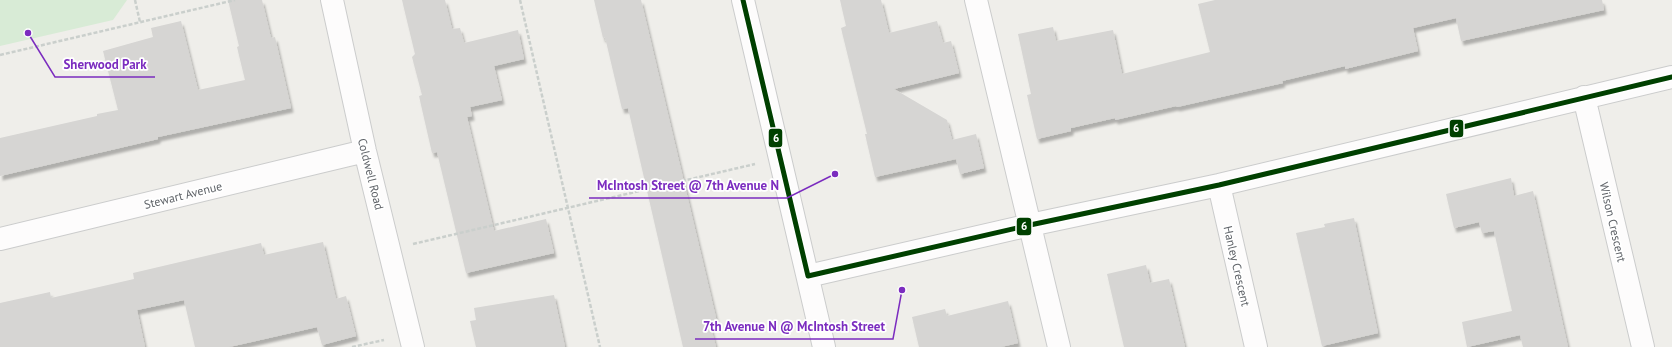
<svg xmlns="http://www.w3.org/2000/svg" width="1672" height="347" viewBox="0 0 1672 347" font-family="'PT Sans',sans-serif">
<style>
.green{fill:#d8ebd6}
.building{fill:#d6d5d3;filter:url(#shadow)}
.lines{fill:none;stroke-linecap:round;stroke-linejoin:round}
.minor-casing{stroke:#cbcccc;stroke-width:24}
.path{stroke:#cacfcc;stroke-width:2.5;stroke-dasharray:4 2;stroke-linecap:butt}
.minor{stroke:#fdfcfc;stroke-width:22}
.bus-1-casing{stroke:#fff;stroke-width:8}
.bus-1{stroke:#004000;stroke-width:5}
.labels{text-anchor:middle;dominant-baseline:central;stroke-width:3.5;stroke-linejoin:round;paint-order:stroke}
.street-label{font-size:12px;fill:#5f6368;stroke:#fff}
.leader{fill:none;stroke:#7b2cbf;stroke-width:1.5}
.callout-dot{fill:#7b2cbf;stroke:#fff;stroke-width:1.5}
.callout-label{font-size:13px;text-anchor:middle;font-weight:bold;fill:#7b2cbf;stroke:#fff;stroke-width:3.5;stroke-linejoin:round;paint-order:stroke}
.line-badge{stroke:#fff;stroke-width:1.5}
.badge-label{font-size:11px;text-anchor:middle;font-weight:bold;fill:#fff}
</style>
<defs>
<filter id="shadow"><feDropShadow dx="2.5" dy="4.5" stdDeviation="1" flood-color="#0004"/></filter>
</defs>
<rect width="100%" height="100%" fill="#efeeea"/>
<path class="green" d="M0,0H127L113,20L0,46Z"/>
<path class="building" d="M228,0H262L271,38L275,37L291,108L158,137V139L0,176V138L97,116V114L118,110L103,51L153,37L151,28L181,21L198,90L245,80L237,47L239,46Z
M402,0H445L452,29L460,28L464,43L518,30L524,59L494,66L502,100L470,107L472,116L467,117L494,231L546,219L554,253L466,273L437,152L432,153L419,96L422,95L412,57L415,54Z
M594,0H641L717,322L710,324L716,347H683L628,108L622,109L605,37L603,38Z
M840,0H881L889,33L937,21L943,43L951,41L959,73L894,89L947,120L952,140L976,134L984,168L960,174L956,159L875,177L865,134H867L841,28L846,26Z
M1215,0H1602L1604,10L1461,41L1456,18L1413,28L1418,51L1345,69V66L1282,81L1283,83L1177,107L1176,106L1115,120V118L1071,128V131L1037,139L1027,95L1031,94L1018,34L1053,27L1056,41L1113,30L1122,74L1210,52L1198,4Z
M1511,178L1514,196L1533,191L1568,347H1523L1520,335L1467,347L1462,322L1512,311L1494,231L1482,233L1479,222L1454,228L1446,194Z
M1354,218L1378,333L1322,346L1296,233L1325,227L1324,224Z
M323,242L336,299L346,296L356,336L322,345L317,327L229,347H195L184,300L137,310L145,347H0V303L50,292L51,298L134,279L133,273L261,243L264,255Z
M1146,265L1150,283L1169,279L1185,347H1124L1107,274Z
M554,295L565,347H476L470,321L476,320L474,308Z
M1008,301L1018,343L1001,347H919L912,317L945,309L947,316Z"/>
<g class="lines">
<g class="minor-casing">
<path id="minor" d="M332,0L365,151L413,347
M743,0L824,347
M976,0L1059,347
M1584,97L1643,347
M1219,185L1256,347
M0,239L365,151
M808,276L1030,225L1219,185L1672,77"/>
</g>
<path class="path" d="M135,0L140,22
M520,0L600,347
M0,55L235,0
M413,244L755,164
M352,347L384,340"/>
<use href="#minor" class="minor"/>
<g class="bus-1-casing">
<path id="bus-1" d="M743,0L808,276
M808,276L1030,225L1219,185L1672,77"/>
</g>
<use href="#bus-1" class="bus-1"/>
</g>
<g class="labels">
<g class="street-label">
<text transform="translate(371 174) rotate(76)">Coldwell Road</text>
<text transform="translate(183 195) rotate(-14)">Stewart Avenue</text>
<text transform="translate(1613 222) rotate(77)">Wilson Crescent</text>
<text transform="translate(1237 266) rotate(77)">Hanley Crescent</text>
</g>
</g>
<path class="leader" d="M28 33L55 77H155M835 174L787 198H589M902 290L893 339H695"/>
<g class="callout-dot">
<circle cx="28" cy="33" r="4"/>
<circle cx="835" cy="174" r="4"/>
<circle cx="902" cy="290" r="4"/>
</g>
<g class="callout-label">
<text x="105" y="69">Sherwood Park</text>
<text x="688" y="190">McIntosh Street @ 7th Avenue N</text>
<text x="794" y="331">7th Avenue N @ McIntosh Street</text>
</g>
<g class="line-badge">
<rect x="1449" y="119" width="15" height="19" rx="4" fill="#004000"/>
<rect x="768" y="128" width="15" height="20" rx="4" fill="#004000"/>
<rect x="1016" y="217" width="16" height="19" rx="4" fill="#004000"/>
</g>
<g class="badge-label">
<text x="1456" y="132">6</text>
<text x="776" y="142">6</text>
<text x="1024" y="230">6</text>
</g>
</svg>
